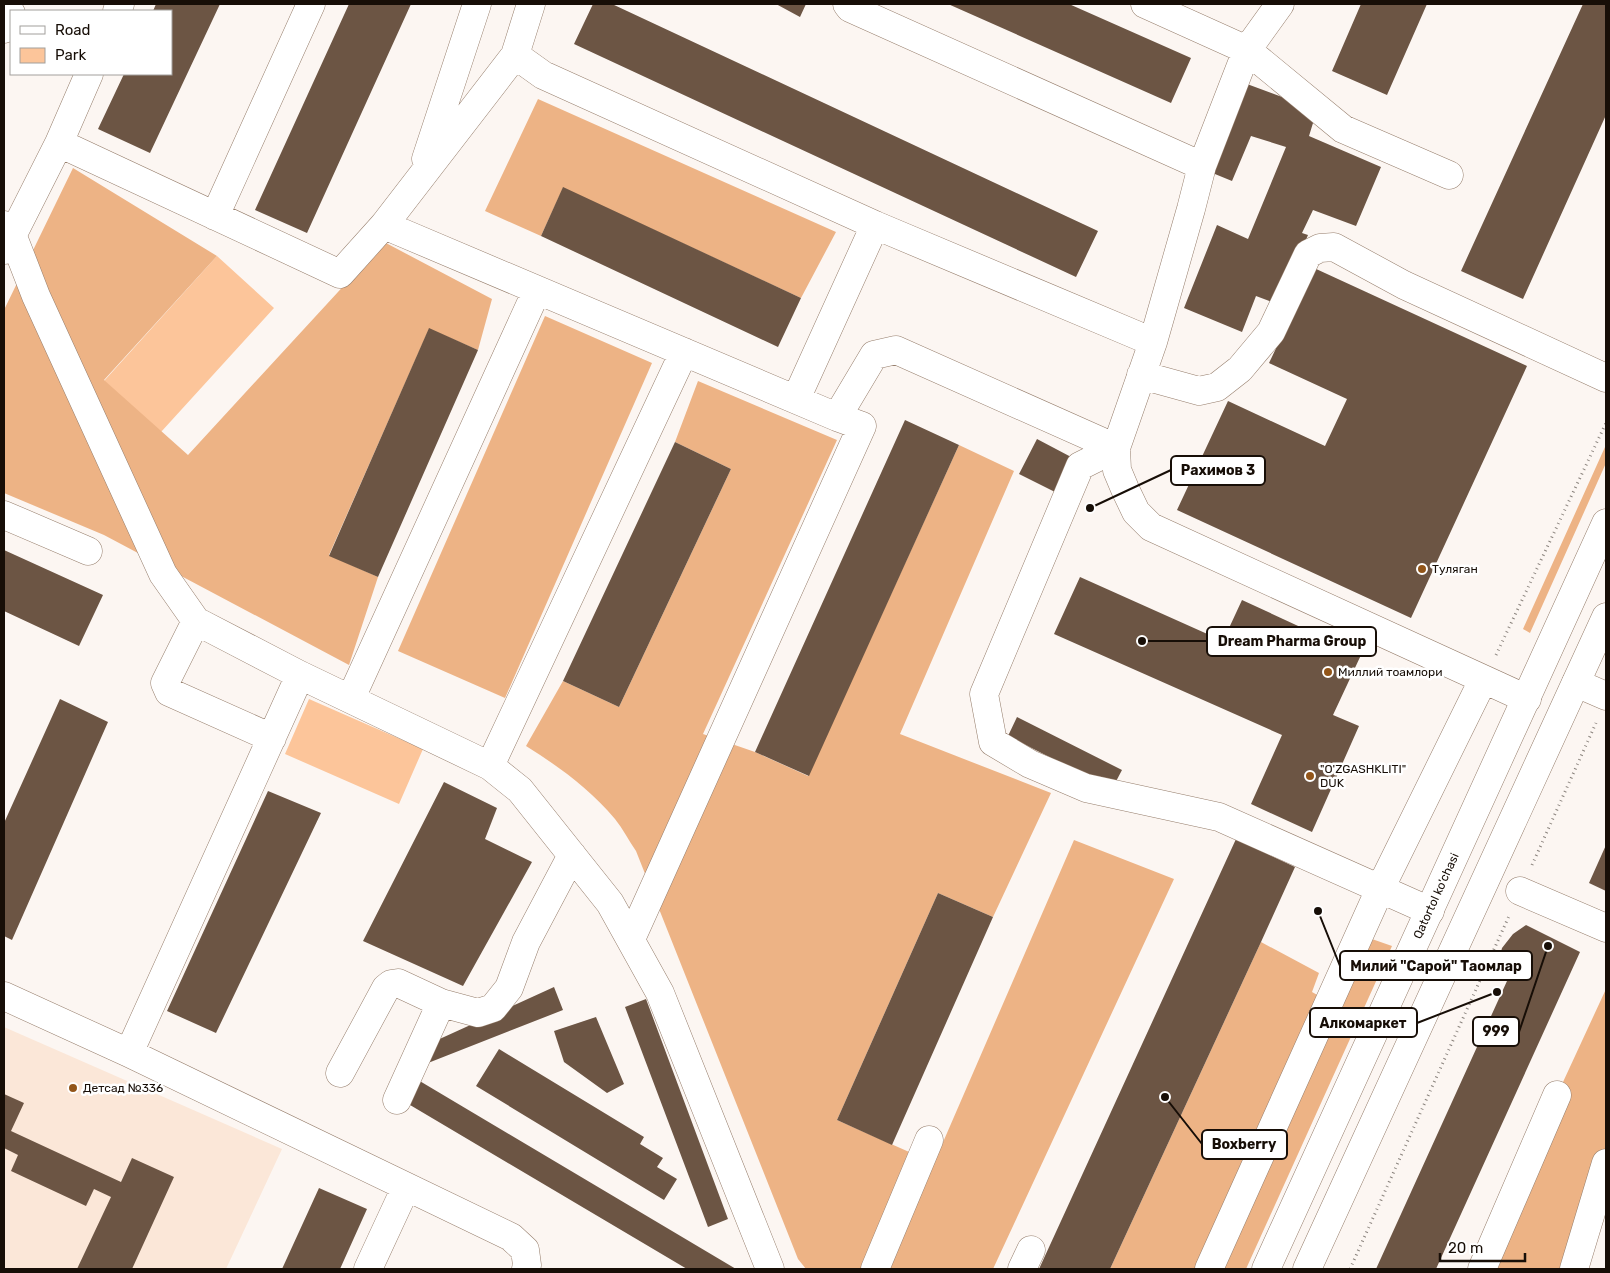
<svg xmlns="http://www.w3.org/2000/svg" width="1610" height="1273" viewBox="0 0 1610 1273" font-family="Rubik,sans-serif">
<style>
.built{fill:#fbe7d8}
.green{fill:#fcc59a}
.forest{fill:#edb385}
.building{fill:#6c5544}
.lines{fill:none;stroke-linecap:round;stroke-linejoin:round}
.minor-casing{stroke:#967e6c;stroke-width:29}
.major-casing{stroke:#967e6c;stroke-width:29}
.path{stroke:#8c857f;stroke-width:3;stroke-dasharray:1 4;stroke-linecap:butt}
.minor{stroke:#fff;stroke-width:28}
.major{stroke:#fff;stroke-width:28}
.poi-dot{fill:#925519;stroke:#fff;stroke-width:2}
.labels{text-anchor:middle;dominant-baseline:central;stroke-width:5;stroke-linejoin:round;paint-order:stroke}
.poi-label{font-size:12px;fill:#170e07;stroke:#fff;text-anchor:start}
.street-label{font-size:12px;fill:#170e07;stroke:#fff}
.leader{fill:none;stroke:#170e07;stroke-width:2}
.callout-dot{fill:#170e07;stroke:#fff;stroke-width:2}
.callout{fill:#fff;stroke:#170e07;stroke-width:2}
.callout-label{font-size:14px;text-anchor:middle;font-weight:bold;fill:#170e07}
</style>
<rect width="100%" height="100%" fill="#fcf6f2"/>
<path class="built" d="M4,1027L282,1149L226,1269H4Z"/>
<path class="green" d="M217,256L274,308L161,432L104,381Z
M309,699L423,749L399,804L285,754Z"/>
<path class="forest" d="M538,99L836,232L801,298L563,188L541,236L485,211Z
M73,168L217,256L104,380L188,455L384,242L492,299L478,350L429,329L329,555L378,577L349,665L104,535L4,493V310Z
M545,316L652,363L505,698L398,651Z
M698,381L837,440L703,734L755,752L808,776L959,445L1014,471L900,734L1051,793L993,917L938,893L837,1120L934,1163L1074,840L1174,879L993,1269H806L798,1259L636,851C629,841 623,829 615,819C590,789 558,766 526,746L563,681L619,707L731,469L675,442Z
M1605,447L1606,463L1530,633L1523,629Z
M1369,938L1392,946L1246,1269H1110L1261,942L1319,973L1312,992L1337,1006Z
M1606,989V1163L1574,1269H1482L1557,1095Z"/>
<path class="building" d="M156,4H220L150,153L98,129L124,74H171V11H153Z
M349,4H411L307,233L255,210Z
M593,4H612L1098,231L1076,277L574,44Z
M776,4H806L800,17Z
M948,4H1069L1191,58L1171,103Z
M1361,4H1427L1387,95L1332,71Z
M1583,4H1606V115L1523,299L1461,271Z
M1247,84L1317,110L1309,136L1381,167L1356,226L1313,210L1302,233L1308,235L1298,258L1272,302L1256,296L1242,332L1184,308L1217,225L1248,239L1286,147L1251,136L1232,181L1210,172Z
M563,187L801,298L778,347L541,236Z
M1314,268L1527,366L1411,618L1177,510L1228,401L1325,446L1347,399L1269,363Z
M429,328L478,350L378,577L329,556Z
M905,420L959,445L809,776L755,752Z
M1037,439L1073,458L1055,492L1019,474Z
M675,442L731,469L619,707L563,681Z
M4,550L103,595L79,646L4,611Z
M1080,577L1223,641L1242,600L1361,655L1333,715L1359,726L1312,832L1251,804L1282,735L1054,634Z
M60,699L108,722L12,940L4,936V823Z
M1017,717L1122,770L1112,789L1008,736Z
M444,782L497,808L485,839L532,862L463,986L363,941Z
M268,791L321,813L216,1033L167,1011Z
M1236,839L1295,867L1261,942L1110,1269H1039Z
M1606,845V891L1589,883Z
M938,893L993,917L892,1145L837,1120Z
M1526,925L1580,952L1436,1269H1376L1507,981L1502,979L1500,972L1498,964L1502,948L1513,934Z
M554,987L563,1010L428,1063L422,1047Z
M646,999L728,1219L708,1227L625,1007Z
M596,1017L624,1084L607,1093L564,1062L554,1031Z
M499,1049L644,1137L640,1144L663,1158L657,1167L677,1179L664,1200L476,1086Z
M418,1080L736,1269H687L405,1102Z
M4,1094L24,1103L11,1131L121,1182L132,1158L174,1177L132,1269H77L111,1197L94,1189L86,1206L11,1171L18,1155L4,1148Z
M319,1188L367,1209L340,1269H282Z"/>
<g class="lines">
<g class="minor-casing">
<path id="minor" d="M847,4L850,8L1202,166
M1145,4L1247,50L1343,129L1449,175
M1280,4L1247,50L1202,166L1191,209L1153,342L1116,448L1117,470L1125,489L1136,512L1151,527L1527,699
M117,11L120,4
M4,29L11,13
M515,55L543,75L875,225L1153,342
M59,143L89,74
M426,159L477,4
M215,216L311,4
M4,225L12,234L36,296L163,574L196,621L300,675L490,766L520,790L610,903L660,993L770,1269
M384,225L837,417L862,426L631,939
M5,250L59,143L340,274L384,225L515,55L531,4
M1141,375L1199,391L1217,387L1240,369L1271,332L1308,254L1320,248L1334,247L1404,285L1606,378
M796,399L875,225
M837,417L874,355L896,350L1116,448
M1116,448L1080,466L984,694L993,742L1030,764L1086,788L1219,817L1430,911
M4,515L88,551
M196,621L165,683L169,692L272,738
M1576,683L1606,696
M351,698L537,290
M490,766L684,352
M1520,891L1606,928
M4,996L129,1053L511,1237L525,1250L527,1265L526,1269
M129,1053L300,675
M340,1073L386,988L391,984L398,983L441,1003L478,1013L493,1008L509,988L526,942L572,855
M397,1100L441,1003
M368,1269L406,1187
M875,1269L929,1140
M1022,1269L1031,1250
M1209,1269L1380,889L1483,680
M1482,1269L1557,1095
M1574,1269L1606,1163"/>
</g>
<g class="major-casing">
<g id="major">
<path id="s1" d="M1266,1269L1606,523"/>
<path d="M1307,1269L1606,617"/>
</g>
</g>
<path class="path" d="M1496,655L1606,423
M1532,865L1596,723
M1350,1269L1509,916"/>
<use href="#minor" class="minor"/>
<use href="#major" class="major"/>
</g>
<g class="poi-dot">
<circle cx="1422" cy="569" r="5"/>
<circle cx="1328" cy="672" r="5"/>
<circle cx="1310" cy="776" r="5"/>
<circle cx="73" cy="1088" r="5"/>
</g>
<g class="labels">
<g class="poi-label">
<text x="1432" y="569">Туляган</text>
<text x="1338" y="672">Миллий тоамлори</text>
<text x="1320" y="769">"O'ZGASHKLITI"<tspan x="1320" dy="14">DUK</tspan></text>
<text x="83" y="1088">Детсад №336</text>
</g>
<g class="street-label">
<text stroke="none"><textPath href="#s1" startOffset="410">Qatortol ko'chasi</textPath></text>
</g>
</g>
<path class="leader" d="M1090 508L1171 470M1142 641L1207 641M1318 911L1340 966M1497 992L1417 1023M1548 946L1519 1032M1165 1097L1202 1144"/>
<g class="callout-dot">
<circle cx="1090" cy="508" r="5"/>
<circle cx="1142" cy="641" r="5"/>
<circle cx="1318" cy="911" r="5"/>
<circle cx="1497" cy="992" r="5"/>
<circle cx="1548" cy="946" r="5"/>
<circle cx="1165" cy="1097" r="5"/>
</g>
<g class="callout">
<rect x="1171" y="456" width="94" height="29" rx="5"/>
<rect x="1207" y="627" width="169" height="29" rx="5"/>
<rect x="1340" y="951" width="192" height="29" rx="5"/>
<rect x="1310" y="1008" width="107" height="29" rx="5"/>
<rect x="1473" y="1017" width="46" height="29" rx="5"/>
<rect x="1202" y="1130" width="85" height="29" rx="5"/>
</g>
<g class="callout-label">
<text x="1218" y="475">Рахимов 3</text>
<text x="1292" y="646">Dream Pharma Group</text>
<text x="1436" y="971">Милий "Сарой" Таомлар</text>
<text x="1363" y="1028">Алкомаркет</text>
<text x="1496" y="1036">999</text>
<text x="1244" y="1149">Boxberry</text>
</g>
<rect width="1610" height="1273" fill="none" stroke="#170e07" stroke-width="10"/>
<rect x="10" y="10" width="162" height="65" fill="#ffffff" stroke="#a29f9c"/>
<rect x="20" y="26" width="25" height="8" fill="#ffffff" stroke="#a29f9c"/>
<text x="55" y="35" font-size="15" fill="#170e07">Road</text>
<rect x="20" y="48" width="25" height="15" fill="#fcc59a" stroke="#a29f9c"/>
<text x="55" y="60" font-size="15" fill="#170e07">Park</text>
<path d="M1440 1253v8h85v-8" fill="none" stroke="#170e07" stroke-width="2.5"/>
<text x="1448" y="1253" font-size="15" fill="#170e07" stroke="#ffffff" stroke-width="4" paint-order="stroke">20 m</text>
</svg>
